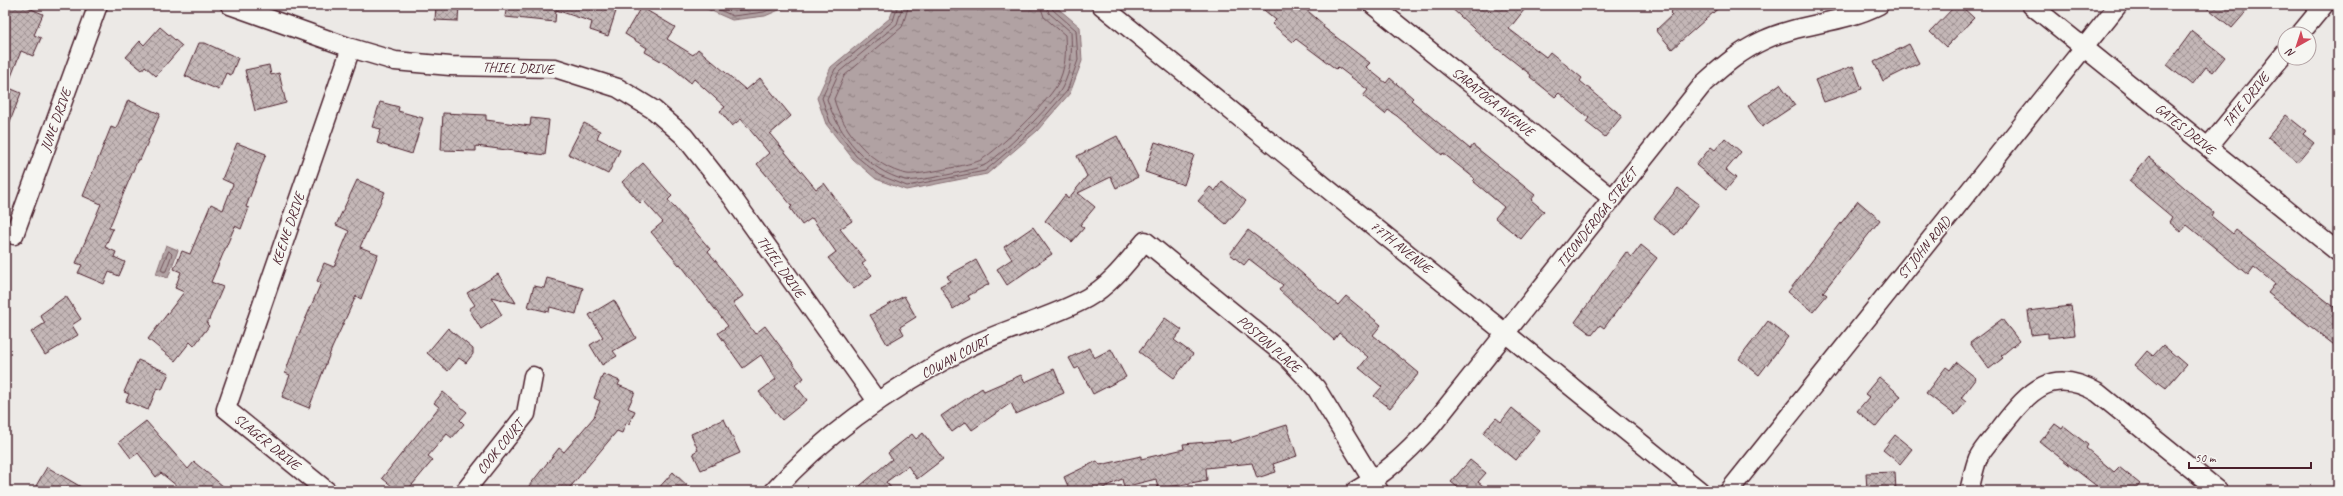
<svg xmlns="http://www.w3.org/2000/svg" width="2343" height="496" viewBox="0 0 2343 496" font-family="Caveat,sans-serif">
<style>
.water{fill:url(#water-ripples);stroke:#886e73}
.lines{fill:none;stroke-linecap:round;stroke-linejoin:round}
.shore{stroke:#73535b;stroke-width:1}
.building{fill:url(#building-cross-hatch);stroke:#4a1f2b}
.minor-casing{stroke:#4a1f2b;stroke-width:21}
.minor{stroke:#f6f6f2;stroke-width:18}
.labels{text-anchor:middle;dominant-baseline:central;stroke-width:3;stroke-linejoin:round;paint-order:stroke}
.street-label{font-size:14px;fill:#4a1f2b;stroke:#f6f6f2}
</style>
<defs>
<pattern id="water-ripples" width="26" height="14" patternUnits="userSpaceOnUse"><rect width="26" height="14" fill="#b1a2a3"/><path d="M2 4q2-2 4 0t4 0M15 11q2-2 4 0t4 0" fill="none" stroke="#928385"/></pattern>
<pattern id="building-cross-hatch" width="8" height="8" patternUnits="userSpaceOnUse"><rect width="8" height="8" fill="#c4b7b7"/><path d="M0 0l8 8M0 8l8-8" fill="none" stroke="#a19495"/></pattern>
</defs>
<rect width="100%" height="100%" fill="#ece9e6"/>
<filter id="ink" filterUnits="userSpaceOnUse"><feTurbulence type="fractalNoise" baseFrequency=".025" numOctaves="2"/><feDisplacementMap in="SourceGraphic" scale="8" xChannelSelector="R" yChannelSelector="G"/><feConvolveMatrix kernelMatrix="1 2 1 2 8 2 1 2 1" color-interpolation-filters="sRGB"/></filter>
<g filter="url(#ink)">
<path class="water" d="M698,5H791L765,16L732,20Z
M895,5H1054L1080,27L1082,61L1070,93L1037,131L987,174L906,190L876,179L853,159L826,124L817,98L831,67L890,18Z
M166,245L178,250L168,278L156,274Z"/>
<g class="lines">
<path class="shore" d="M709,5L733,16L764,12L781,5
M721,5L734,11L768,5
M898,5L893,21L835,69L822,98L830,122L856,156L879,175L907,186L985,171L1034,129L1067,91L1078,60L1076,30L1053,10L1051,5
M903,5L897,24L839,72L827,99C838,134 868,171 905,180C914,183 973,170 983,166C998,159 1054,103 1062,88C1072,70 1072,52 1071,32L1049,13L1046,5
M909,5L902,27L844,76L834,99C842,130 873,168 907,174C915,176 974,164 981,160C1000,148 1046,104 1057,85C1066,69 1066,53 1065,35L1044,17L1040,5
M169,251L172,254L166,271L164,272L161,270Z"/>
</g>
<path class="building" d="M7,5H22L43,14L34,35L41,38L33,56L21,51L7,87L21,93L6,132L5,11Z
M436,5H459L458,21L435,20Z
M507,5H618L608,36L590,30L592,22L556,10L555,22L505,17Z
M1258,5H1288L1295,11L1301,5L1324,25L1323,27L1370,63L1366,67L1386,83L1390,78L1413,98L1411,100L1470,149L1473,145L1535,195L1531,200L1544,211L1521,239L1495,218L1504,207L1473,181L1474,178L1443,153L1442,155L1397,116L1388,110L1385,114L1363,96L1368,90L1338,67L1336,69L1296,39L1293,42L1272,24L1276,20Z
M1448,5H1528L1509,29L1546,57L1550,52L1582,78L1580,81L1622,116L1605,137L1586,122L1589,118L1559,93L1555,97L1530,77L1531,75L1485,39Z
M1678,5H1722L1672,49L1656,30L1672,15L1670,13Z
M1956,5H1960L1974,18L1946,47L1930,32Z
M2204,5H2252L2232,28Z
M641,7L675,27L667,39L693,55L698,49L746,90L760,78L791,116L770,134L816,189L824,183L852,221L840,229L866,261L862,264L872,275L854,289L828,258L836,252L812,218L802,225L790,208L792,206L757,164L769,153L741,119L732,126L720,111L725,107L694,79L691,83L673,68L645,52L647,48L625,34Z
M160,27L182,46L156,76L145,66L142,70L126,57L140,41L144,45Z
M2192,31L2225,57L2213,72L2206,67L2192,85L2167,65Z
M199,43H205L238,58L231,75L226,73L219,90L185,76Z
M1909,44L1919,63L1883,81L1874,62Z
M269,65L271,75L279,73L286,103L255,111L245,70Z
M1853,66L1862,89L1824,102L1815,80Z
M1780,84L1795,105L1762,127L1748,106Z
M128,100L160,114L140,160L138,159L109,228L113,229L105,247L116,252L114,257L125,262L119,276L109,272L104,284L78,273L82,265L76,263L101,204L83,196L111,127L116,129Z
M380,102L399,107L398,111L423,118L412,154L377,143L381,129L372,127Z
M443,113L486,115V120L530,126L531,118L549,120L545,155L476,146V151L441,150Z
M2286,115L2306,131L2303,134L2314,143L2298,162L2268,137Z
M584,123L600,131L597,138L620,150L608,174L568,154Z
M1117,136L1138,177L1116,188L1111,177L1078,193L1095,207L1080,225L1084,228L1072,242L1045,221L1065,195L1068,199L1087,176L1077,156Z
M1725,138L1741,152L1726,170L1736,178L1726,190L1696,165L1711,147L1715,150Z
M1155,142L1194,155L1184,185L1145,172Z
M237,143L266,154L246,207L249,208L241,229L235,226L211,282L223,287L207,324L209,326L194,346L190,342L175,361L148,339L184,292L175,288L181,272L174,269L182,251L190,254L211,204L223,210L233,184L222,179Z
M2149,157L2213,212L2211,216L2233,234L2236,230L2338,310V348L2268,293L2275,284L2254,267L2248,275L2187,225L2181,232L2169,222L2172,217L2129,181Z
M643,163L672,196L668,200L710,249L708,251L743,296L733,303L755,334L765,326L804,378L795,385L807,400L782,420L759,392L776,379L761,355L743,368L718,333L728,326L680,264L679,265L651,232L663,222L643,200L640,203L622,182Z
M357,180L385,192L360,247L378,254L361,299L356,296L332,348L309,408L282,397L290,375L285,373L299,334L321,283L317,281L324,263L334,267L349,231L336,225Z
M1222,181L1246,201L1226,224L1198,201L1210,187L1215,191Z
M1678,188L1699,204L1675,235L1654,218Z
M1858,201L1880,220L1823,292L1827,295L1813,312L1788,292Z
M1033,227L1052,254L1007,285L997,269L1012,259L1004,247Z
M1248,230L1280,254L1338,305L1346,296L1381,325L1373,335L1419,373L1390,408L1374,396L1382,387L1359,368L1368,357L1339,333L1334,340L1279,290L1283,285L1249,259L1244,265L1230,254Z
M1641,245L1657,258L1604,328L1600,325L1592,335L1575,322L1626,252L1632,257Z
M976,260L989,284L968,296L970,299L953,309L940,286L950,281L947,276Z
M498,274L516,303L491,297L502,315L481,329L469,309L475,305L467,293Z
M547,278L583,288L576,314L550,307L549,312L528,307L534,286L544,288Z
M66,296L81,319L72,325L78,335L45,355L31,332L45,323L40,315Z
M904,296L916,317L900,327L904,334L887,344L870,315Z
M614,300L636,338L613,351L617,356L602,365L590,345L603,337L589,315Z
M2071,306L2075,335L2048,338V333L2031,335L2028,311Z
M1165,318L1182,330L1174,340L1193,354L1174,378L1139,352Z
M2002,319L2019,341L2001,356L2003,358L1989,369L1970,343Z
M1768,321L1788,337L1759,375L1739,359Z
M448,328L473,349V354L466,363L459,358L448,371L427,353Z
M2163,345L2186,365L2166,388L2158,382L2157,384L2135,365L2147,351L2153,356Z
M1089,348L1094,358L1111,349L1126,377L1093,394L1079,367L1075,369L1069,358Z
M138,360L169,373L162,390L157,388L148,410L126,401L129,394L124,392Z
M1956,362L1976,378L1961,398L1966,402L1955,415L1926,393L1946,367L1950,370Z
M1054,369L1064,393L1016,414L1011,403L972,430L966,422L952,432L941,416L982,388L984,391L1021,375L1025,382Z
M603,374L620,381L618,385L635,392L628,408L635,411L629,424L626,423L622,433L617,431L567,491H525L559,448L564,452L594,417L600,401L594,398Z
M1879,377L1901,396L1876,427L1857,411L1869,397L1865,394Z
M443,392L467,412L460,420L464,424L452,438L447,434L428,456L433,460L407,491H398L382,478L439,407L434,403Z
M1512,408L1540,431L1516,460L1483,433L1496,418L1501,422Z
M724,419L740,453L701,470L693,453L698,450L691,434Z
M146,421L188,469L194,462L229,491H183L161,473L156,477L138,453L131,458L119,442Z
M2055,424L2062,429L2064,426L2088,445L2086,448L2114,472L2119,467L2140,484L2134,491H2103L2040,442Z
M1287,425L1297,456L1273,464L1276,472L1257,478L1252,463L1206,468L1207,480L1158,489L1156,479L1124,487L1122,479L1097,491H1070L1064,477L1097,461L1100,465L1141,456V459L1184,449L1183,444L1230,440V443Z
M923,433L943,459L917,479L908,466L886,482L894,491H854L892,459L888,453L912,434L916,439Z
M1895,435L1912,449L1900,464L1883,450Z
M1470,460L1486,473L1478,482L1490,491H1462L1451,482Z
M47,467L88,491H33Z
M673,472L693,491H656Z
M1895,472L1896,491H1867L1866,473Z"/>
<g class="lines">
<g class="minor-casing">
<path id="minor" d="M230,5L351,48L395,61L450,66L555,68L618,88L654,110L684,136L732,197L877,401
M1101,5L1700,491
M1373,5L1612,198
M2031,5L2338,252
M2300,34L2324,5
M2208,147L2285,53
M14,235L98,5
M327,491L226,409L351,48
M465,491L526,414L533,376
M774,491C827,431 897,385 967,348C1006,328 1049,319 1087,298C1111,285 1128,261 1145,241L1286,356L1316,388L1379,491
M1355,491C1385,474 1407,453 1430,428L1704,83C1723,66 1740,51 1764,40C1800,23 1842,24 1879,5
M1729,491L2118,5
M1969,491C1972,480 1974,468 1978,458C1983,447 1995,436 2002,426C2030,390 2052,366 2098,393L2219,491"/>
</g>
<use href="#minor" class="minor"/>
</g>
</g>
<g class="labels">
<g class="street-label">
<text transform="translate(518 68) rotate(2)">THIEL DRIVE</text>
<text transform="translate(2246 100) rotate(-51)">TATE DRIVE</text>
<text transform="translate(1493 102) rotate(39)">SARATOGA AVENUE</text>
<text transform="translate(56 120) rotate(-70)">JUNE DRIVE</text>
<text transform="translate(2185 129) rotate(39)">GATES DRIVE</text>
<text transform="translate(1597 218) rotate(-52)">TICONDEROGA STREET</text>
<text transform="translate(288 229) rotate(-71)">KEENE DRIVE</text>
<text transform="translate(1401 247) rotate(39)">77TH AVENUE</text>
<text transform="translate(1924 248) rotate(-51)">ST JOHN ROAD</text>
<text transform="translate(781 267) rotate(55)">THIEL DRIVE</text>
<text transform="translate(1269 344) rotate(41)">POSTON PLACE</text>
<text transform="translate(955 357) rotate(-28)">COWAN COURT</text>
<text transform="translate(267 442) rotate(39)">SLAGER DRIVE</text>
<text transform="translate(500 447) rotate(-51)">COOK COURT</text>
</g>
</g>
<rect width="2343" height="496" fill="none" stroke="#f6f6f2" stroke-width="20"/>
<rect x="10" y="10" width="2323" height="476" fill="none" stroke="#4a1f2b" stroke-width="1.5" filter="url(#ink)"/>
<g transform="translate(2297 46) rotate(219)"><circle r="19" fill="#f6f6f2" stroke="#b1a0a2"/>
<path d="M0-3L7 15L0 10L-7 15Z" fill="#d1495b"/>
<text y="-6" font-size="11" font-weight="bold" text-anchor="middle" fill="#4a1f2b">N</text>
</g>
<path d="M2189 462v6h122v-6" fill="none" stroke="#4a1f2b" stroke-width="2"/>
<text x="2195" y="462" font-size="12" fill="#4a1f2b" stroke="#f6f6f2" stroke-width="3" paint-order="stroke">50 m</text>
</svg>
